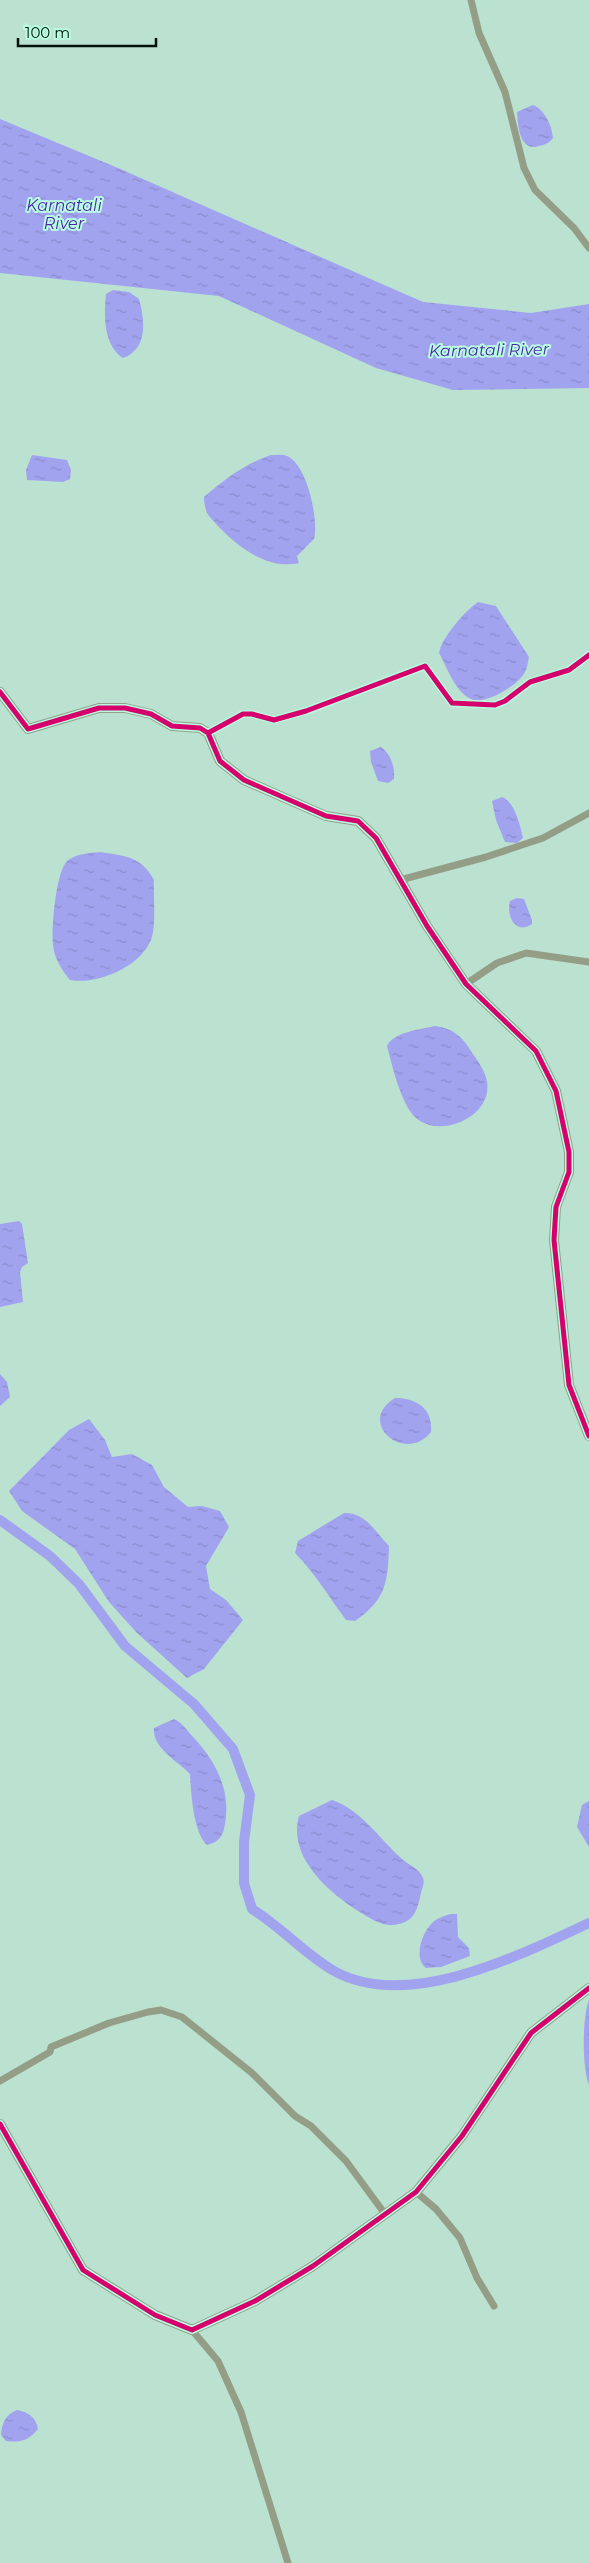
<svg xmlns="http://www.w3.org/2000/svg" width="589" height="2563" viewBox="0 0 589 2563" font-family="Montserrat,sans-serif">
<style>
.water{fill:url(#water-ripples)}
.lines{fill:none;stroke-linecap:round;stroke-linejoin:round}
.canal{stroke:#a2a3ef;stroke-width:10}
.street{stroke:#949e86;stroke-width:7}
.secondary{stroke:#92a08a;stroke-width:10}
.cycleway-casing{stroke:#b9fde1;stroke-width:8}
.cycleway{stroke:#d6006c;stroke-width:5}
.labels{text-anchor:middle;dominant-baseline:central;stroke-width:4;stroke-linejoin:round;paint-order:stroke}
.water-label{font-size:16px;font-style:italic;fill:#4c26ac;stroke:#b9fde1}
</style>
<defs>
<pattern id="water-ripples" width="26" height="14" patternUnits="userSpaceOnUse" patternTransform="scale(1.25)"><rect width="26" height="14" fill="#a2a3ef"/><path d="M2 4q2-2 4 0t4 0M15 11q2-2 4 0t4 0" fill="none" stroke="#8a8bcc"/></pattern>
</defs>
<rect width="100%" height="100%" fill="#bbe1d1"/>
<path class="water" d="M533,105C545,110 552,126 553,138C549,143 545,145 539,146C520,152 518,127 517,112Z
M0,119L118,168L423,302L531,313L589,304V388L453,390L376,368L219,296L0,273Z
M113,290L129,292L139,299C145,320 148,349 123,358C103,345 104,315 106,294Z
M32,455L67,460L71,470L70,479L63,482L27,480L26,470Z
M271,455C276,455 283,454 287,456C307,464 319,520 314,539L297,556L299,563C267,570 238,547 217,525C214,521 209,517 207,513C205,508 204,502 204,497C225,479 244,464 271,455Z
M478,602L496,606L529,657C528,662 527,668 525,672C518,686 482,707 469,698C454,689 447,667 439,653C442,637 465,611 478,602Z
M381,747C391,754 395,767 394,779L388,783L378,781L371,762L370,751Z
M502,797C515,802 520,825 523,838L517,843L505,842L496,820L492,801Z
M100,852C125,856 141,856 154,880C153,895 157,929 150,942C138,968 96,985 70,980C62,970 54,958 53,945C51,929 56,872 67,861C75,854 90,853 100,852Z
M517,898L524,899L532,920V924C516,935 506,917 510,901Z
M435,1026C452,1028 462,1036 471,1051C477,1060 485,1070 487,1082C493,1117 439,1140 415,1117C401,1104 392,1065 387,1046C393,1032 422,1029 435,1026Z
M19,1221L22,1224L28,1263L22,1267L20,1272L23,1302L0,1307V1224Z
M0,1374L7,1382L10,1397L0,1406Z
M395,1398C416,1398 433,1408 431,1432C405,1465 355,1422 395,1398Z
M89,1419L105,1440L112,1457L132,1454L152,1465L164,1487L188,1507L202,1506L220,1511L229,1527L206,1566L210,1589L226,1600L243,1620L204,1669L187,1678L137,1633L109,1602L75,1549L22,1511L9,1491L69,1430Z
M344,1513C366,1512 375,1532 389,1546C388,1582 386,1600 355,1621L346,1620C329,1597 315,1573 295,1553L298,1541Z
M174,1719C183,1723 187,1731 194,1738C216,1762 231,1790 225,1824C223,1836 219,1842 207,1845C193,1832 191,1792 190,1774C178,1761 152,1748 154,1728Z
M332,1800C361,1810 379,1838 401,1858C408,1865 420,1869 423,1878C425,1883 422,1888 421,1893C417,1911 414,1924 391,1925C381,1925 371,1919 363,1914C331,1895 287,1858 299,1816Z
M589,1801V1847L577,1827L582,1805Z
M450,1914H457L458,1937L469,1948L470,1956L441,1967L426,1968C413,1958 422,1933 432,1923C437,1918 444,1916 450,1914Z
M589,2000V2085C582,2068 582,2018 589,2000Z
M17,2410C28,2412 36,2417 38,2429C29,2440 21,2443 6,2441L1,2435C2,2423 5,2415 17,2410Z"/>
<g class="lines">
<path class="canal" d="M0,1520L50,1556L79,1584L125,1646L194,1704L233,1749L250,1795L244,1842V1883L252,1909C281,1927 306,1955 334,1971C408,2012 520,1955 589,1923"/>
<path class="street" d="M471,0L479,33L505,92L524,168L535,190L574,228L589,248
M208,733L243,714H252L274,720L306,711L425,666L452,703L495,705L505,701L530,682L569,670L589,655
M400,880L486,857L543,838L589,813
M466,984L497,963L526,953L589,962
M0,2081L50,2052L51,2047L109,2023L148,2012L161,2010L182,2017L252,2073L295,2116L311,2126L346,2161L385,2214
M416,2192L436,2209L460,2238L477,2278L494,2306
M192,2330L218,2361L241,2412L288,2563"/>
<path class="secondary" d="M0,692L28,729L99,708H125L151,714L172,726L200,728L208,733L220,761L244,780L326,816L358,821L376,838L427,926L466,984L536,1051L556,1091L569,1152V1172L556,1207L554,1240L569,1385L589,1436
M0,2124L83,2270L155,2315L192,2330L255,2301L313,2266L416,2192L462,2136L531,2033L589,1988"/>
<g class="cycleway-casing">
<path id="cycleway" d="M0,692L28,729L99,708H125L151,714L172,726L200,728L208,733L220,761L244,780L326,816L358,821L376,838L427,926L466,984L536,1051L556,1091L569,1152V1172L556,1207L554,1240L569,1385L589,1436
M208,733L243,714H252L274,720L306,711L425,666L452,703L495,705L505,701L530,682L569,670L589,655
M0,2124L83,2270L155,2315L192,2330L255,2301L313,2266L416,2192L462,2136L531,2033L589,1988"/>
</g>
<use href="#cycleway" class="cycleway"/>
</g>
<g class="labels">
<g class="water-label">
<text x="64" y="205">Karnatali<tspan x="64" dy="18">River</tspan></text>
<text transform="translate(489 350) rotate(-1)">Karnatali River</text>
</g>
</g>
<path d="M18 38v8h138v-8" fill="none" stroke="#00130b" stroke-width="2.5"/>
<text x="25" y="38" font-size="15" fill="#00130b" stroke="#b9fde1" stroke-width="4" paint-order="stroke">100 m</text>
</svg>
